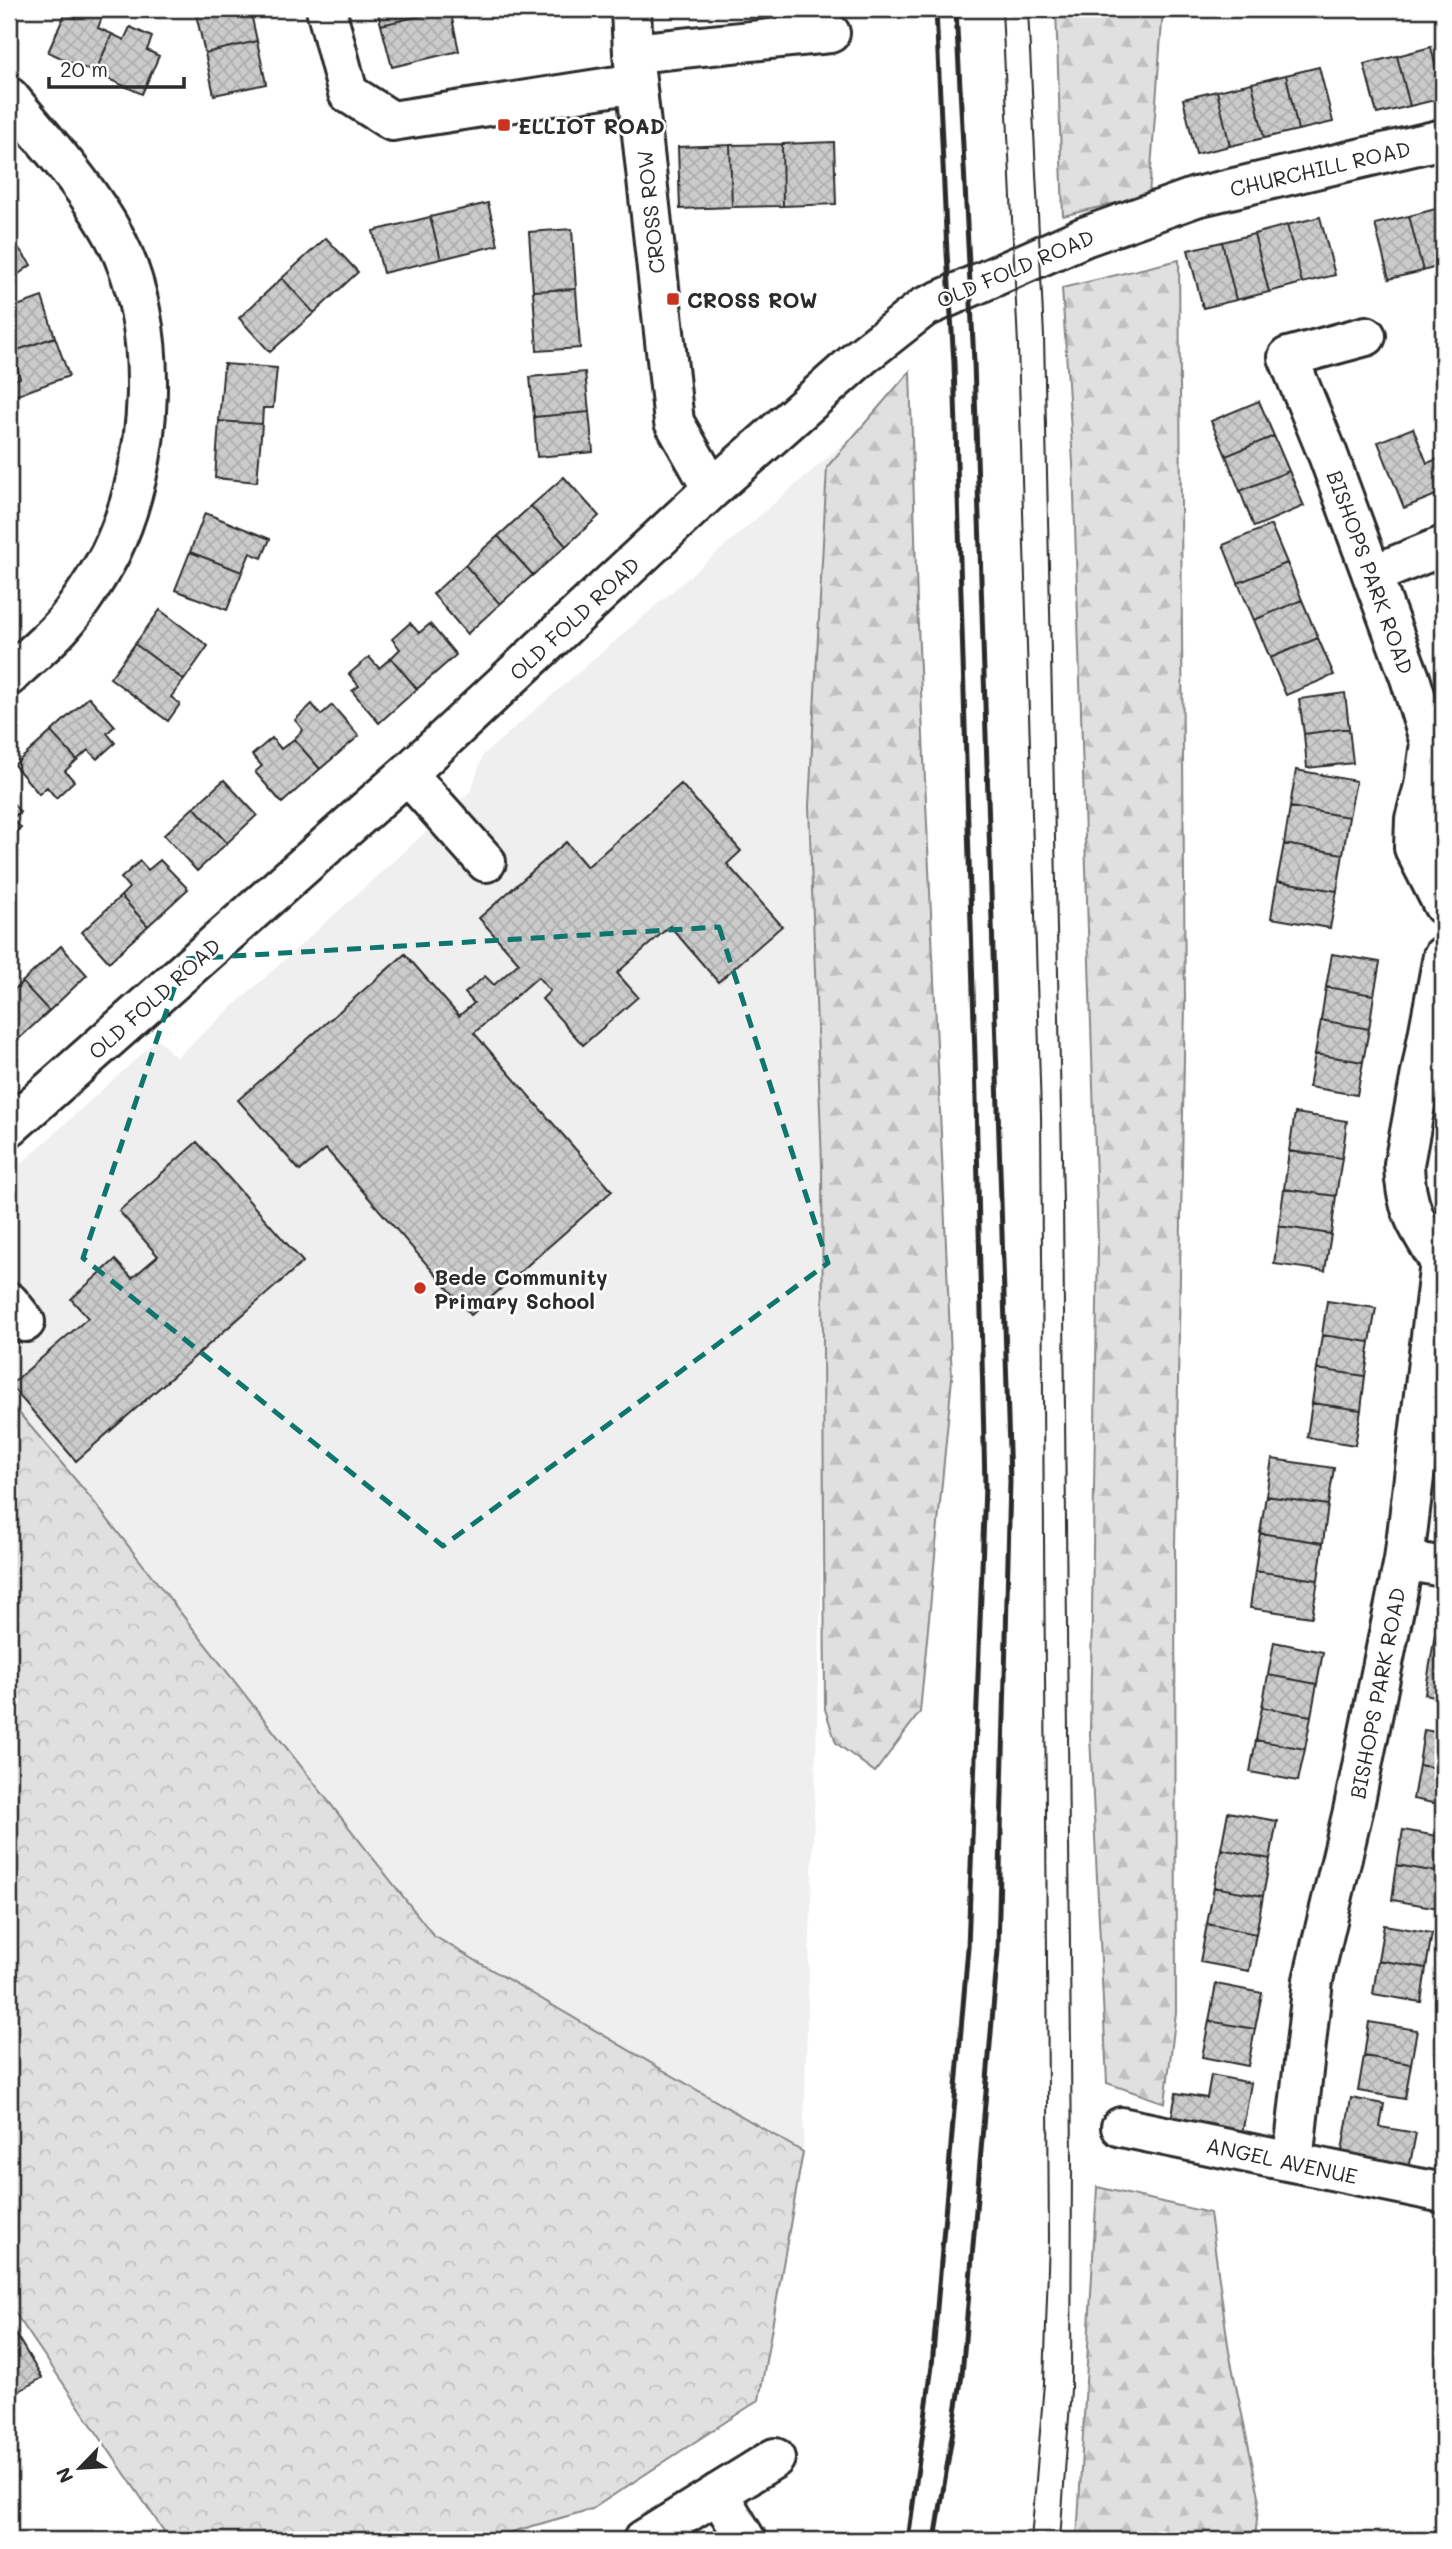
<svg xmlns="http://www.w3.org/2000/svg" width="1452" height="2549" viewBox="0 0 1452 2549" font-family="Mali,sans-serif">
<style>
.built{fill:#efefef}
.forest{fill:url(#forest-firs);stroke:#868686;stroke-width:2}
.park{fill:url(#park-crowns);stroke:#868686;stroke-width:2}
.building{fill:url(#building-cross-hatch);stroke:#2b2b2b;stroke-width:2}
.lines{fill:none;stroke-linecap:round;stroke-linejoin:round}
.minor-casing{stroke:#2b2b2b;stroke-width:44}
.minor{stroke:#fff;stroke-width:38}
.tram{stroke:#2b2b2b;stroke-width:2}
.rail{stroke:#2b2b2b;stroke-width:5}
.marked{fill:none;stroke:#0f766e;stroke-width:5;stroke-dasharray:14 9;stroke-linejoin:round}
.poi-dot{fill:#c8321e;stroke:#fff;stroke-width:2.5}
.labels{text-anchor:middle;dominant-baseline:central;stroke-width:5;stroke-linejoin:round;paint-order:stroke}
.poi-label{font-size:21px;font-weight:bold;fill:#2b2b2b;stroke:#fff;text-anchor:start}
.street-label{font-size:21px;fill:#2b2b2b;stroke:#fff}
</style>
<defs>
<pattern id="forest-firs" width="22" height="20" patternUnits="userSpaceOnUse" patternTransform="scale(1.75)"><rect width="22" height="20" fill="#e0e0e0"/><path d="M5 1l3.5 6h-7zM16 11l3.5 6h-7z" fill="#c0c0c0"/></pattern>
<pattern id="park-crowns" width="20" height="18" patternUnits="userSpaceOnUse" patternTransform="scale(1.75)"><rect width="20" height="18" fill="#e0e0e0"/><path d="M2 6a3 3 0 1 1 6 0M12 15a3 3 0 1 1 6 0" fill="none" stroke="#c0c0c0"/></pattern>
<pattern id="building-cross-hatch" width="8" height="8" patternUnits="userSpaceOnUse" patternTransform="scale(1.75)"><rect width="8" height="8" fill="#cbcbcb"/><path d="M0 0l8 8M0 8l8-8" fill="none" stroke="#aeaeae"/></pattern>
</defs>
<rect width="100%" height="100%" fill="#fff"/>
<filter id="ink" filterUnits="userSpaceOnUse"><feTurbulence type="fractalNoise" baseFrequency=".0143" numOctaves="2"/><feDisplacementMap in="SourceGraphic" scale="14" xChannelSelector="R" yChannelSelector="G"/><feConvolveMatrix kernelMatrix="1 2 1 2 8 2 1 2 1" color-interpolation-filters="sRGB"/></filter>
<g filter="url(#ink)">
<path class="built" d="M859,430L803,2152L434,1936L90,1497L9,1401V1175L158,1039L176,1058L471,791L483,755Z"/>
<path class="forest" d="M1056,9H1163L1149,195L1063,216Z
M1179,260L1185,1004L1175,1546L1176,2012L1165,2103L1107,2083L1090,1735L1098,1242L1073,463L1062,288Z
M910,371L917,603L952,1378L920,1712L875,1772L836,1743L825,1709L822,1165L809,806L827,467Z
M1097,2187L1210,2213L1229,2352L1259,2496L1255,2540H1077Z"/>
<path class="park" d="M9,1401L90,1497L434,1936L803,2152L759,2400L592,2509L484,2540H170L9,2304Z"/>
<path class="building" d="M80,9L102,17L98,28L112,34L95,73L48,52L65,14L75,18Z
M203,9H250L257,41L205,53L195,10Z
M377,9H450L381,25Z
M450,9L459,51L392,67L381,25Z
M130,27L152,37L147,50L159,56L142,94L95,73L112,34L124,40Z
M257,41L266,84L214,95L205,53Z
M1443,44V72L1437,46Z
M1431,47L1443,98L1410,106L1397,56Z
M1397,56L1410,106L1377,114L1364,64Z
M1319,67L1333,122L1298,130L1286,75Z
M1286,75L1298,130L1264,138L1252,83Z
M1252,83L1264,138L1230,146L1217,91Z
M1217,91L1230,146L1196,154L1183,99Z
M834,142L836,204L783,206L782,144Z
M782,144L783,206L732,207L730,145Z
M730,145L732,207L680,209L678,147Z
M488,203L498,245L441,259L430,217Z
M1443,207V265L1423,271L1409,216Z
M1409,216L1423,271L1389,279L1375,224Z
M430,217L441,259L383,273L373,231Z
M1320,217L1335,275L1302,283L1287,225Z
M1287,225L1302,283L1269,292L1254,234Z
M572,229L576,289L533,291L529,232Z
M1254,234L1269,292L1236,300L1222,242Z
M9,235L31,265L9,281Z
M326,238L358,272L314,313L282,278Z
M1222,242L1236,300L1203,308L1188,250Z
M282,278L314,313L270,352L239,318Z
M576,289L580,348L537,351L533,291Z
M42,297L55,337L12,352L9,344V309Z
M55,337L69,376L9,398V382L20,378L12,352Z
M224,364L277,368L273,408H263L262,424L219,421Z
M585,372L589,412L534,417L530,377Z
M1259,401L1274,436L1226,456L1211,421Z
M589,412L593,452L537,457L534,417Z
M219,421L262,424L257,482L215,478Z
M1413,428L1427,463L1438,459L1443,473V492L1404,508L1378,442Z
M1274,436L1289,471L1240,491L1226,456Z
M1289,471L1304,506L1254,527L1240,491Z
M564,477L599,516L566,546L531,506Z
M531,506L566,546L533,575L498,536Z
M205,513L270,539L262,558L250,553L242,572L190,552Z
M1271,525L1287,563L1238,583L1223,545Z
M498,536L533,575L500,604L465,565Z
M190,552L242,572L227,610L175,590Z
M1287,563L1302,600L1254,620L1238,583Z
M465,565L500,604L467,634L433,594Z
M1302,600L1318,638L1270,658L1254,620Z
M160,610L208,646L184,680L135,644Z
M410,623L419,633L430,624L456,655L417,689L391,658L400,649L392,639Z
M1318,638L1334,675L1286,695L1270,658Z
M135,644L184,680L171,697L180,704L168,721L110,678Z
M369,657L379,668L391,658L417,689L379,723L352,691L359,686L349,674Z
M1345,693L1349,728L1304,734L1299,699Z
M89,697L115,726L107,733L115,743L97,759L88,750L77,760L51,732Z
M312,704L321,715L332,705L359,736L320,769L294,739L303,730L295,720Z
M1349,728L1353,763L1307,768L1304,734Z
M51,732L77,760L65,771L74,781L56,798L47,787L39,794L14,765Z
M272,738L281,749L294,739L320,769L282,803L255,772L262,766L252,755Z
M1296,770L1356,781L1349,817L1290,807Z
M224,780L257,815L227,843L194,807Z
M681,784L741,851L727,864L782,926L718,982L670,926L617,973L638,997L583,1045L542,999L550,991L538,977L474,1033L612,1191L471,1315L326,1149L300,1171L238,1100L405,954L459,1016L474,1003L465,993L485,976L494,985L519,963L479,918L566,842L587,867Z
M9,798L20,812L13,818L21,828L9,839Z
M194,807L227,843L197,871L164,835Z
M1290,807L1349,817L1343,854L1284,844Z
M1284,844L1343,854L1337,891L1277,881Z
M160,860L188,889L148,926L121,896L129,888L121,878L140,861L148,870Z
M1277,881L1337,891L1330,928L1271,918Z
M121,896L148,926L109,962L82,932Z
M61,946L87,975L49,1011L22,982Z
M1332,954L1380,962L1374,995L1326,987Z
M22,982L49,1011L10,1047L9,995Z
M1326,987L1374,995L1369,1029L1321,1020Z
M1321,1020L1369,1029L1363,1062L1315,1054Z
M1315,1054L1363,1062L1357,1095L1309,1087Z
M1295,1113L1347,1121L1342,1158L1289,1151Z
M197,1142L303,1262L76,1461L10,1385L88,1318L71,1299L115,1260L132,1278L158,1256L119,1211Z
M1289,1151L1342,1158L1336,1196L1284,1189Z
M1284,1189L1336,1196L1331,1234L1279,1226Z
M1279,1226L1331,1234L1325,1271L1274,1264Z
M1327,1301L1376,1308L1370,1342L1322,1335Z
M1322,1335L1370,1342L1365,1376L1317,1369Z
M1317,1369L1365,1376L1361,1410L1312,1403Z
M1312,1403L1361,1410L1355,1445L1307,1437Z
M1272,1459L1334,1468L1328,1505L1266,1496Z
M1266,1496L1328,1505L1323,1543L1260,1533Z
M1260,1533L1323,1543L1318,1580L1255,1571Z
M1255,1571L1318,1580L1312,1617L1250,1608Z
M1435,1634L1443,1635V1698L1425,1694Z
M1274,1642L1323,1652L1317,1684L1268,1675Z
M1268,1675L1317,1684L1311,1716L1262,1707Z
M1262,1707L1311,1716L1305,1749L1256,1740Z
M1424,1730L1443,1733V1769L1419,1765Z
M1256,1740L1305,1749L1298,1781L1250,1772Z
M1419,1765L1443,1769V1805L1413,1799Z
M1228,1812L1277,1821L1270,1859L1221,1849Z
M1403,1830L1443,1837V1873L1397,1865Z
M1221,1849L1270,1859L1263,1896L1214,1887Z
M1397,1865L1443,1873L1439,1908L1392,1900Z
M1214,1887L1263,1896L1256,1934L1207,1924Z
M1207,1924L1256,1934L1249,1971L1200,1962Z
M1384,1925L1432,1933L1426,1968L1378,1960Z
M1378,1960L1426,1968L1421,2002L1373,1994Z
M1216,1984L1262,1993L1255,2029L1209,2021Z
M1209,2021L1255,2029L1248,2066L1202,2057Z
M1369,2022L1417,2030L1411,2064L1364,2056Z
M1364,2056L1411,2064L1405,2099L1358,2091Z
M1211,2075L1251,2083L1241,2140L1170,2126L1176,2093L1207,2098Z
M1351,2098L1384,2104L1380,2127L1416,2133L1409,2169L1341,2157Z
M11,2326L42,2378L19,2391L9,2375V2327Z
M9,2375L19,2391L9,2397Z"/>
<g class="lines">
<g class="minor-casing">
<path id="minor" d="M326,9L348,93L392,121L636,83
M631,9L633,53L674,422L712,489
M633,53L830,33
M9,97C44,140 88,187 114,236C163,326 154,464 110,554C100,573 80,604 66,621C50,641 27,658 9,676
M1366,336L1288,357L1328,455L1410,678L1430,743L1424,786L1415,819L1414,848L1443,905
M1372,575L1443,546
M407,774L486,862
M9,1127L407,774L712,489L862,356L923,308L1084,237L1196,197L1443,139
M9,1302L25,1322
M1404,1560L1443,1567
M1121,2127L1443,2193
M1293,2162L1313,1980L1353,1811L1404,1560L1440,1262C1417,1226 1405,1208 1404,1164L1443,956
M718,2493L746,2540
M643,2540L775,2458"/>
</g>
<use href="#minor" class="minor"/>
<path class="tram" d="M1002,9L1018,345L1041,1115L1049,2240L1044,2383L1031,2540
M1028,9L1044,337L1063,1202L1072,2160L1071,2389L1060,2540"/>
<path class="rail" d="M908,2540L932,2366L968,1948L985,1486L975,1056L954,363L947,253L936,9
M935,2540L962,2375L998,1950L1010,1481L974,362L956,9"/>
</g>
</g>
<path class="marked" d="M719,927L828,1263L443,1546L83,1258L184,959Z"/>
<g class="poi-dot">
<rect x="497" y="118" width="14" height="14" rx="3.5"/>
<rect x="666" y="292" width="14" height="14" rx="3.5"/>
<circle cx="420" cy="1288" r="7"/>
</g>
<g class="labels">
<g class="poi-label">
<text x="518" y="125">ELLIOT ROAD</text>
<text x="687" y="299">CROSS ROW</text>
<text x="434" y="1276">Bede Community<tspan x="434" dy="24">Primary School</tspan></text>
</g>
<g class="street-label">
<text transform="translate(1320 168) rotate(-13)">CHURCHILL ROAD</text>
<text transform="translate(650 212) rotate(-96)">CROSS ROW</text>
<text transform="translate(1015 268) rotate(-23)">OLD FOLD ROAD</text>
<text transform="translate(1371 572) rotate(70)">BISHOPS PARK ROAD</text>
<text transform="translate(574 618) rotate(-43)">OLD FOLD ROAD</text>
<text transform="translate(154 998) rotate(-42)">OLD FOLD ROAD</text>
<text transform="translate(1377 1693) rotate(-79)">BISHOPS PARK ROAD</text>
<text transform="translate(1282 2160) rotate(12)">ANGEL AVENUE</text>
</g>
</g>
<rect width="1452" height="2549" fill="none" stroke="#fff" stroke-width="35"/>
<rect x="18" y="18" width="1417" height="2514" fill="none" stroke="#2b2b2b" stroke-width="2.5" filter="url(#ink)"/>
<g transform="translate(80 2468) rotate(245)" stroke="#ffffff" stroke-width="5" paint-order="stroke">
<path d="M0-5L12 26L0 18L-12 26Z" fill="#2b2b2b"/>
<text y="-10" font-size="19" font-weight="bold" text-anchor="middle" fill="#2b2b2b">N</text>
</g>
<path d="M49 77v10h135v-10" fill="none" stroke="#2b2b2b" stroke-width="3.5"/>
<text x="60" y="77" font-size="21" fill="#2b2b2b" stroke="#ffffff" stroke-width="5" paint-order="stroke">20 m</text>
</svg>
